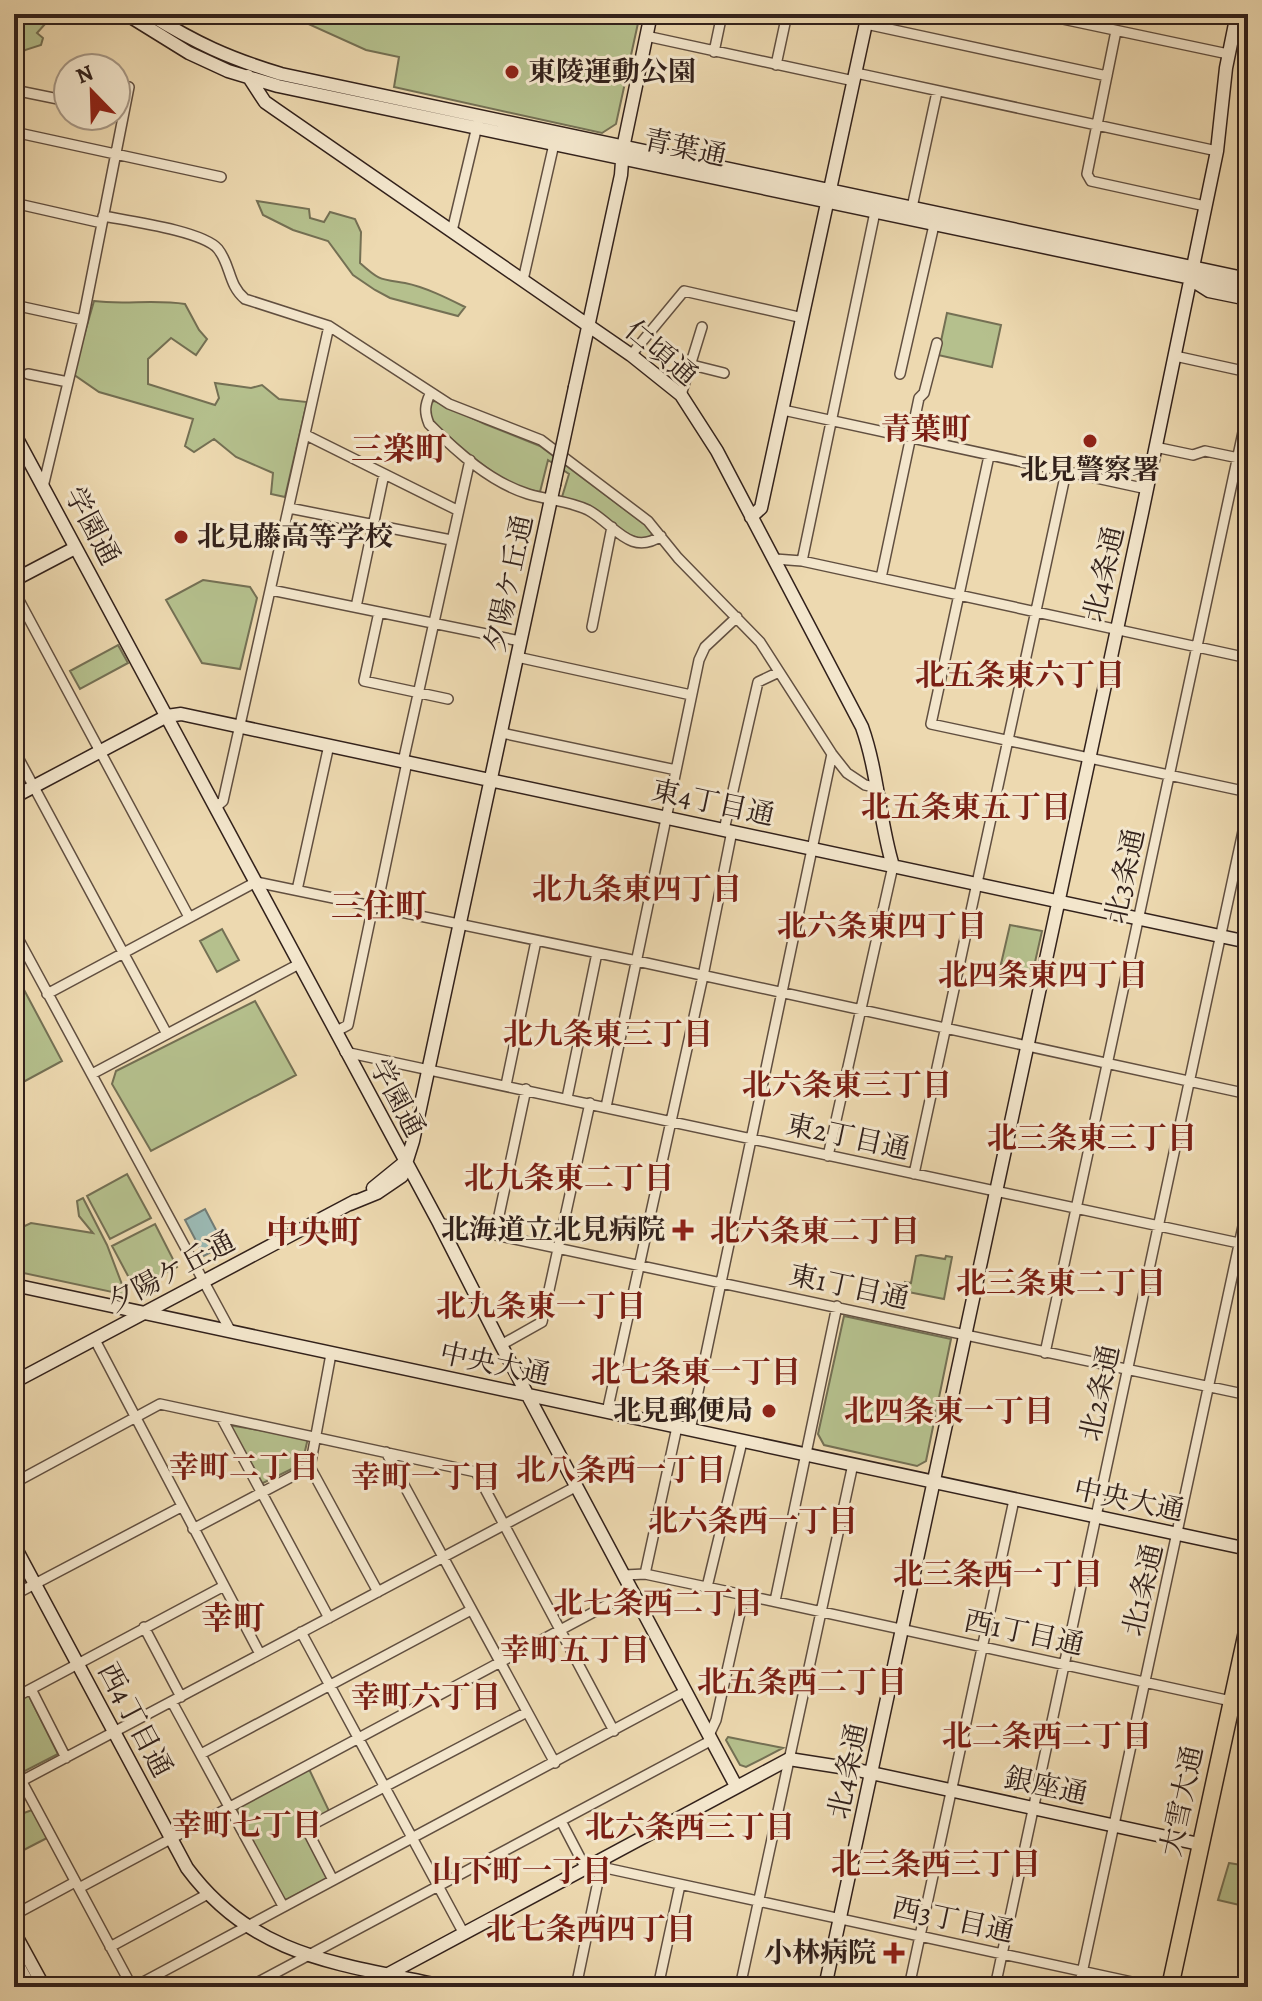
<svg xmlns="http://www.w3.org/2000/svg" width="1262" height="2001" viewBox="0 0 1262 2001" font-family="Alegreya,'Noto Serif JP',serif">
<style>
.green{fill:#b5c08d;stroke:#747054;stroke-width:2}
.water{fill:#9bb9b3;stroke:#717c76;stroke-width:2}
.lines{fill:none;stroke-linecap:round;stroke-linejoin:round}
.street-casing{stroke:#614f40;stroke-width:12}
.secondary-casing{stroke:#32211b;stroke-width:15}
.highway-casing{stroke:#32211b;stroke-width:19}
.street{stroke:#f3e6cc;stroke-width:9}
.secondary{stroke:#f3e6cc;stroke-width:12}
.highway{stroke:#edd9b0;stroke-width:16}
.secondary-bridge-casing{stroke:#32211b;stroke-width:15;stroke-linecap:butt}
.secondary-bridge{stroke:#f3e6cc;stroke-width:12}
.poi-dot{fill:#8f2418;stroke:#f3e6cc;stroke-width:3}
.labels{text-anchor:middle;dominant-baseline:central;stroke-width:6;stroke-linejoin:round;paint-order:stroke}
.poi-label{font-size:28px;font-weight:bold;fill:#32211b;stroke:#f3e6cc;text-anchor:end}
.street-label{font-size:28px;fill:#32211b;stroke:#f3e6cc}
.neighbourhood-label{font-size:30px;font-weight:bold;fill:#7a1f14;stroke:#f3e6cc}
.quarter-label{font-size:32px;font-weight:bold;fill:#7a1f14;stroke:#f3e6cc}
</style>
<rect width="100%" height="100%" fill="#edd9b0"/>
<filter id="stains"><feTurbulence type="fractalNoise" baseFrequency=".0025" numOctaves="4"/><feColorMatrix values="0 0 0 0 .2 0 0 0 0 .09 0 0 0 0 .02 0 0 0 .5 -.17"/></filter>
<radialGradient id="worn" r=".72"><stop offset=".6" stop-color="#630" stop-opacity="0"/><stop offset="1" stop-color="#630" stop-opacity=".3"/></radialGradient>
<path class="green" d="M14,14H54L37,33L43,38L41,45L25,50L14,65Z
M291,14H640L616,124L602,133L394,87L399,57L366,50L295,18Z
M257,201L309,209L310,218L324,222L330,212L355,219L361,232L360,263C380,281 380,279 405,283C425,287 447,298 465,307L458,316L390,298L375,290L353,275L328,241L293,230L263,215Z
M94,301C124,305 154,299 185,304L199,330L207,339L196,355L171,338L148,359V384L215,405L219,398L215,383L251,388L262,385L279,399L307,402L285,497L271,494L273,473L236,457L214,439L194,452L185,446L193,419L99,392L73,374Z
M947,313L1001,325L992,367L938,355Z
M435,401L485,424L540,446L651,529L654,533C638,551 608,518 593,508C584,503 573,500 562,497L569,474L548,460L540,492C532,490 523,489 515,486C497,478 435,429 428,413L431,402Z
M203,580L250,587L257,598L240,669L202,663L166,600Z
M118,645L128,663L80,689L70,671Z
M1010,925L1042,931L1033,971L1001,964Z
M222,929L239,960L217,972L200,941Z
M14,971L62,1061L14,1087Z
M255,1001L296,1075L151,1151L112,1084L116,1071Z
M127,1174L151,1218L110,1239L87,1196Z
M83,1198L107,1245L126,1295L14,1271V1231L31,1223L93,1233L79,1216L77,1201Z
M155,1224L177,1267L135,1289L112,1246Z
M921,1255L945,1259L946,1256L952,1257L944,1299L903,1291L905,1282L911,1283L916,1256Z
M844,1316L951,1339L926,1461L917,1466L824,1445L818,1434Z
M228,1425L308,1438L302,1464L259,1485Z
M28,1694L58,1754L23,1772L14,1756V1701Z
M728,1737L783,1748L746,1767L740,1765L726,1740Z
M309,1769L330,1813L301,1828L328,1878L284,1901L234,1809Z
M20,1788L24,1796L18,1800L24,1813L32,1810L47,1838L14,1855V1791Z
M1229,1863L1248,1866V1907L1218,1900Z"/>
<path class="water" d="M205,1209L224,1245L204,1256L185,1220Z"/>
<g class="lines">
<g class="street-casing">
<path id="street" d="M1039,14L1228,54
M866,24L1107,76
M1116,31L1087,174L1091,181L1205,206
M646,36L854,81
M714,52L722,14
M776,65L787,14
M856,73L1217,151
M14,90L68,101
M14,132L221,177
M14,203L102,223
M911,212L937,92
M103,216C129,221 203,231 218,249C231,265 228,285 245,299L329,326L449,404L541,440L648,521L678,558L760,642L832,754L847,773L865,785L878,788
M452,231L478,122
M523,280L554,144
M14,305L83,320
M631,355L684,291L803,318
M1175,356L1248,372
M692,365L724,373
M28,374L68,382
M900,374L934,225
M430,394C425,405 424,412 429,424C457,452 490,482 528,494C548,500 569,501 588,510C614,524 630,557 661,536
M681,395L702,327
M783,410L1147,489
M306,435L457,510
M1155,447L1193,455L1205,451L1248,460
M989,456L931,724L1248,792
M43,487L83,320L129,87
M289,508L451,540
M775,559L802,561L1248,658
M802,561L875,212
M881,578L919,398L924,393L937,343
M271,590L520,641
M14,591L189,917
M356,607L384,474
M379,612L364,681L448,699
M592,627L612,527
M517,657L691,695
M502,733L676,770
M14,750L167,1034
M403,762L470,460
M216,807L223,801L329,326
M724,830L758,682L779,672
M297,890L329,745
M377,906L407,762
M14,931L230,1330
M47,994L256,882L637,961L1248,1094
M335,1032L348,1025L373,906
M345,1052L1248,1245
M92,1074L299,964
M506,1085L536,941
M567,1098L597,953
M606,1107L699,660L705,647L737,617
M828,1156L893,866
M914,1174L1066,472
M439,1223L1248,1395
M495,1234L526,1089
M95,1340L260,1654
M501,1345L542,1322L590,1103
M1045,1353L1248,409
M331,1354L310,1467L378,1592
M607,1412L703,976L732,831
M221,1417L329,1618
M690,1430L832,754
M386,1452L555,1763
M14,1483L160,1404L476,1472L614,1731
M193,1529L310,1467
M645,1574L677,1427
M625,1575L645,1574L744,1595L1231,1701
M707,1587L742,1442
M14,1595L181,1507
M775,1601L837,1306
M144,1627L181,1697
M301,1632L463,1932
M31,1689L66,1758
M14,1698L224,1586
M172,1702L283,1906
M709,1735L716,1720L744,1595
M201,1754L471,1610
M14,1767L132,1987
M14,1785L577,1486
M561,1821L585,1867
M601,1867L1155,1987
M333,1880L306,1828L527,1712
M79,1888L633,1591
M14,1915L75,1882
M110,1947L206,1895
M134,1987L686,1691
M249,1987L712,1740
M576,1987L601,1867L598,1862
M658,1987L680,1885
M740,1987L853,1464
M909,1987L1014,1500
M995,1987L1248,808
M1079,1987L1248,1203"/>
</g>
<g class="secondary-casing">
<path id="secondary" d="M126,14L189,53L228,71L278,86L1248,290
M149,14C196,43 228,58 281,74L1248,279
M248,76L265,102L275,109L631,355L681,395L717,451L862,727C878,772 879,820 893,866
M1198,284L1209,291L1248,299
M575,387L621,175L623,148L651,14
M14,433L439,1223L501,1345L736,1786
M751,517L761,508L868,14
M14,580L75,548
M14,797L167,716L181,714L1248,942
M373,1188L405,1162
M350,1204L377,1193L402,1176L413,1141L554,485
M14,1285L1248,1549
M14,1382L355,1201
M14,1545L187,1868C255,1960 345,1964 448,1987
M14,1932L44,1987
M14,1958L30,1987
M364,1987L789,1759L853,1769L1199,1844
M825,1987L1142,513L1217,151L1226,68L1237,14"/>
</g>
<g class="highway-casing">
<path id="highway" d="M1170,1987L1248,1627"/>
</g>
<use href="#street" class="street"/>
<use href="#secondary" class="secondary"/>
<use href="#highway" class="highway"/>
<g class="secondary-bridge-casing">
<path id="secondary-bridge" d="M554,485L575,387"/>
</g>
<use href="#secondary-bridge" class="secondary-bridge"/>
</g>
<g class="poi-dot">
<circle cx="512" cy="72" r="8"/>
<circle cx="1090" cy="441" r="8"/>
<circle cx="181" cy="537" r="8"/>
<path d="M679 1218h8v8h8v8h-8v8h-8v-8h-8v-8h8z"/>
<circle cx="769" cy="1411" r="8"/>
<path d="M890 1941h8v8h8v8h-8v8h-8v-8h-8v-8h8z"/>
</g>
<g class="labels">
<g class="poi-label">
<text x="528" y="72" text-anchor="start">東陵運動公園</text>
<text x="1090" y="470" text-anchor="middle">北見警察署</text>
<text x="197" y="537" text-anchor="start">北見藤高等学校</text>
<text x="665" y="1230">北海道立北見病院</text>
<text x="753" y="1411">北見郵便局</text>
<text x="876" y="1953">小林病院</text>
</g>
<g class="street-label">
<text transform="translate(685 148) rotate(12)">青葉通</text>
<text transform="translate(661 353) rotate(40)">仁頃通</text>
<text transform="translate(92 526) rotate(62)">学園通</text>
<text transform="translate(1104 574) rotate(-77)">北4条通</text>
<text transform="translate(509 584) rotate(-78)">夕陽ケ丘通</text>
<text transform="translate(713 803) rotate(12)">東4丁目通</text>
<text transform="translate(1125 876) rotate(-78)">北3条通</text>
<text transform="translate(397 1098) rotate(62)">学園通</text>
<text transform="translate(848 1137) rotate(12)">東2丁目通</text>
<text transform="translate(171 1272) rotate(-28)">夕陽ケ丘通</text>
<text transform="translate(849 1287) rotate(12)">東1丁目通</text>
<text transform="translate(495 1364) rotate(12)">中央大通</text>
<text transform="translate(1100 1393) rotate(-78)">北2条通</text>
<text transform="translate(1129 1500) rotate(12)">中央大通</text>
<text transform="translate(1143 1590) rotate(-77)">北1条通</text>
<text transform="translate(1024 1633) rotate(12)">西1丁目通</text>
<text transform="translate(135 1720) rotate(62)">西4丁目通</text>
<text transform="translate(848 1771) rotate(-78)">北4条通</text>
<text transform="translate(1046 1786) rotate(12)">銀座通</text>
<text transform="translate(1182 1801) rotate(-78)">大雪大通</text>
<text transform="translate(953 1920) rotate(12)">西3丁目通</text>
</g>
<g class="neighbourhood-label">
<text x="926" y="429">青葉町</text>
<text x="1020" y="675">北五条東六丁目</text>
<text x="966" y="807">北五条東五丁目</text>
<text x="637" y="889">北九条東四丁目</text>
<text x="882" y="926">北六条東四丁目</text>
<text x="1043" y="975">北四条東四丁目</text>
<text x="608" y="1034">北九条東三丁目</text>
<text x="847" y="1085">北六条東三丁目</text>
<text x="1092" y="1138">北三条東三丁目</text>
<text x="569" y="1178">北九条東二丁目</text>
<text x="815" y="1231">北六条東二丁目</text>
<text x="1061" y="1283">北三条東二丁目</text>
<text x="541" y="1306">北九条東一丁目</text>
<text x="696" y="1372">北七条東一丁目</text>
<text x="949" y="1411">北四条東一丁目</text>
<text x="244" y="1467">幸町二丁目</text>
<text x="621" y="1470">北八条西一丁目</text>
<text x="426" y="1477">幸町一丁目</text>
<text x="753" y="1521">北六条西一丁目</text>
<text x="998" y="1574">北三条西一丁目</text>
<text x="658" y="1603">北七条西二丁目</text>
<text x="575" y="1650">幸町五丁目</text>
<text x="802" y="1682">北五条西二丁目</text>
<text x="426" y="1697">幸町六丁目</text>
<text x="1047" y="1736">北二条西二丁目</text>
<text x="247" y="1825">幸町七丁目</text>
<text x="690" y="1827">北六条西三丁目</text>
<text x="936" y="1864">北三条西三丁目</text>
<text x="522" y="1871">山下町一丁目</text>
<text x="591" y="1929">北七条西四丁目</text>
</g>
<g class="quarter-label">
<text x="399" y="449">三楽町</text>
<text x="379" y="906">三住町</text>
<text x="314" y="1232">中央町</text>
<text x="233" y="1618">幸町</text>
</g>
</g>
<rect width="1262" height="2001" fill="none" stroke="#edd9b0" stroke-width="48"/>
<rect x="16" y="16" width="1230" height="1969" fill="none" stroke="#32211b" stroke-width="4"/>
<rect x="24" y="24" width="1214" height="1953" fill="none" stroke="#32211b" stroke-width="2"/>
<g transform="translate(92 92) rotate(337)"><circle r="38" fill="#f3e6cc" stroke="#a69785" stroke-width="2"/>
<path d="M0-6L14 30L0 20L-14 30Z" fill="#8f2418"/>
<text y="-12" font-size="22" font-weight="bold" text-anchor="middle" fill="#32211b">N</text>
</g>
<rect width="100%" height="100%" filter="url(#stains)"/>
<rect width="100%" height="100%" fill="url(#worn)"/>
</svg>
